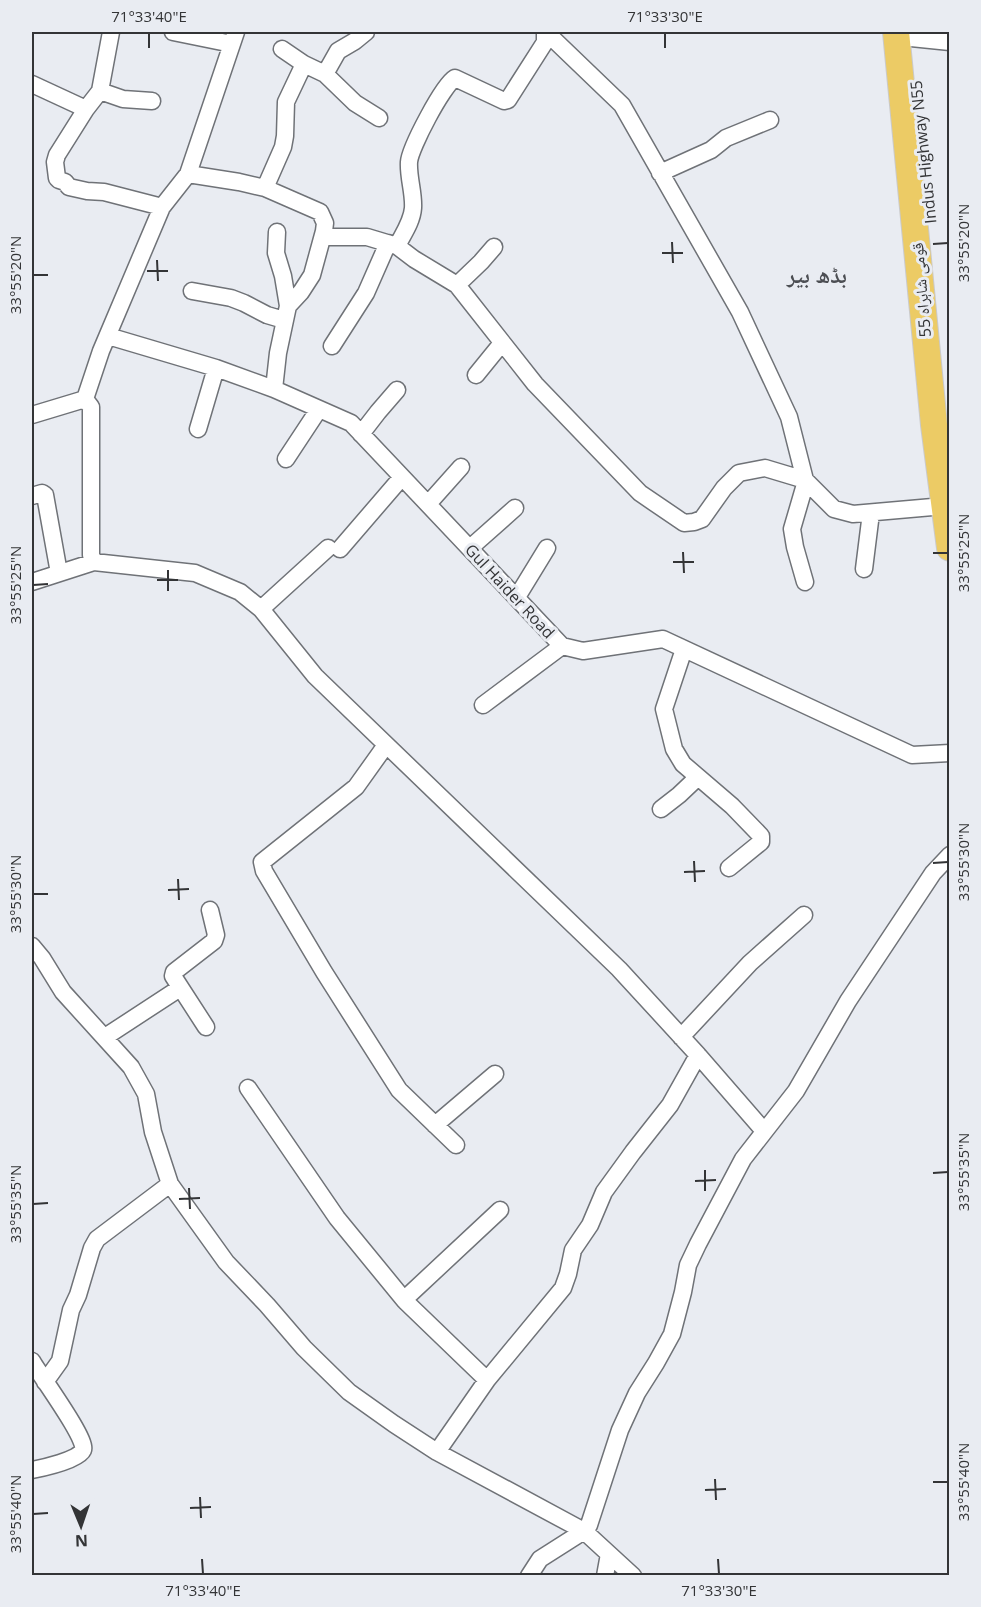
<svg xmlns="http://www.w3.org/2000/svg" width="981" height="1607" viewBox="0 0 981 1607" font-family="'Open Sans','Noto Naskh Arabic',sans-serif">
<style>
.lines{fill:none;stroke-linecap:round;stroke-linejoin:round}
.minor-casing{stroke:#6f7277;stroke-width:19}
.highway-casing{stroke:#cacacb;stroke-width:28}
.minor{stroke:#fff;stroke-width:16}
.highway{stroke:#eccb65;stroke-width:26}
.ticks{fill:none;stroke:#333436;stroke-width:2}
.labels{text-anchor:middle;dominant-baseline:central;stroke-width:6;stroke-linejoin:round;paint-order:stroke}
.street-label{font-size:16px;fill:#333436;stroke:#e9ecf2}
.district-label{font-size:22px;font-weight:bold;fill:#4c4e53;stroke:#e9ecf2}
.neatline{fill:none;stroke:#333436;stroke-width:2}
.ticks-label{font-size:15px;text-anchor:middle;fill:#333436}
</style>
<rect width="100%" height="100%" fill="#e9ecf2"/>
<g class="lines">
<g class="minor-casing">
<path id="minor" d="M111,32L100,91L86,109L57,155L55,162L57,178L59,180L65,182L69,187L87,191L104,192L162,207
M173,32L232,44
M546,32L622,105L740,312L789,417L805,480
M911,38L950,42
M282,49L304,64L325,74L355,103L379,118
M325,74L338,51L355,41L366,32
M32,84L86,109
M100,91L123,99L152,101
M660,173L711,150L726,138L770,120
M188,174L239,182L265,188L320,212L325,223L324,231L328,237H367L397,246L414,259L457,285L535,384L640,493L684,523L694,522L702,519L724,488L739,473L765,468L805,480L834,509L853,514L944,506
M265,188L283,147L285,136L286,102L304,64
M397,246C403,234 412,222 413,208C414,193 408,177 409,162C410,148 443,85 455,78L504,101L508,100L545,42V32
M457,285L481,262L494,247
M192,291L231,298L244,303L267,315L284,320
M288,306L301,292L312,275L324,231
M108,336L216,368L274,389L351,423L562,646L583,651L663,639L912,755L950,753
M332,346L366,293L388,243
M476,375L502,343
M274,389L278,353L288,306L283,276L276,253L277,232
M85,399L91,407V555L94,562L195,573L240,592L261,609L315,676L619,969L698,1055L764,1131
M32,415L85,399L101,351L162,207L188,174L236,32
M198,429L216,368
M361,434L378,412L397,390
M286,459L319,409
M32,496L42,493L45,495L59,573
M428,504L461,467
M470,548L515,508
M340,549L402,477
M864,569L871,513
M32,582L94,562
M805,582L795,547L792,529L806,481
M517,597L547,548
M261,609L328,548
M684,649L664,709L674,749L683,764L732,806L761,836V842L729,868
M483,705L562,646
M386,745L356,787L262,862L264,871L324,972L399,1090L456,1145
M661,809L679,795L698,777
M32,946L42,958L63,992L131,1067L146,1094L153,1132L170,1184L226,1262L267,1305L304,1348L349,1392L394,1424L437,1452L584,1531L633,1576
M206,1027L173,976L174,972L214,941L216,935L210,910
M105,1037L180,988
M681,1037L750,963L804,915
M248,1088L337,1218L405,1301
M435,1125L495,1074
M32,1361C39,1374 88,1440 83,1450C79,1460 42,1468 32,1470
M487,1380L405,1301L409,1295L500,1210
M45,1382L60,1361L71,1310L78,1295L92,1248L97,1239L170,1184
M437,1452L487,1380L563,1288L568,1274L573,1250L590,1225L604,1192L633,1152L670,1105L698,1055
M529,1576L540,1559L584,1531L589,1525L620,1430L637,1393L656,1363L672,1334L683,1292L688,1265L698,1244L743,1159L796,1091L848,1001L933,873L950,855
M605,1576L609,1554"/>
</g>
<g class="highway-casing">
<path id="highway" d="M896,32L934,425L950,548"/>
</g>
<use href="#minor" class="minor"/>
<use href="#highway" class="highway"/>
</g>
<path class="ticks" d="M149,33V48M665,33V48M672,242L673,263M933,244L948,243M662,253H683M157,260L158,281M147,271H168M33,275H48M683,552L684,573M933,553H948M673,562H694M168,570V591M157,580H178M33,585L48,584M694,861L695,882M933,863L948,862M684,872L705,871M178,879L179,900M168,890L189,889M33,894H48M705,1170V1191M933,1173L948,1172M695,1181L716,1180M189,1188L190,1209M179,1199L200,1198M33,1204L48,1203M715,1479L716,1500M933,1482H948M705,1490L726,1489M200,1497L201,1518M190,1508L211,1507M33,1514L48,1513M202,1559L203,1574M718,1559L719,1574"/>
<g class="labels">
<g class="street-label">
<text transform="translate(923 152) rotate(-96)">Indus Highway N55</text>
<text transform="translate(921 290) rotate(-95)">قومی شاہراہ 55</text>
<text transform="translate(510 591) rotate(47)">Gul Haider Road</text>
</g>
<g class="district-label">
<text x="817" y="274">بڈھ بیر</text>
</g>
</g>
<rect width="981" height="1607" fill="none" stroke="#e9ecf2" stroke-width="66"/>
<g transform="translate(81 1526) rotate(178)" stroke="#e9ecf2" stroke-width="4.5" paint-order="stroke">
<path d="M0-4.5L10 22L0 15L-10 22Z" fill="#333436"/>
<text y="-9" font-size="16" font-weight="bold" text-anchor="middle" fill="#333436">N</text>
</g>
<rect x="33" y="33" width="915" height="1541" class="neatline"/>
<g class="ticks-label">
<text x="149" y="22">71°33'40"E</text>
<text x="665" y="22">71°33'30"E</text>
<text transform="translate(964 243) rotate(-90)" y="5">33°55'20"N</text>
<text transform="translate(16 275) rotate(-90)" y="5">33°55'20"N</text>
<text transform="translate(964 553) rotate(-90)" y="5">33°55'25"N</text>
<text transform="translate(16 585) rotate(-90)" y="5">33°55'25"N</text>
<text transform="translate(964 862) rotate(-90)" y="5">33°55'30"N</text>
<text transform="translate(16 894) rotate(-90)" y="5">33°55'30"N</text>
<text transform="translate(964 1172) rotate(-90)" y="5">33°55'35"N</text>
<text transform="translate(16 1204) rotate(-90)" y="5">33°55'35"N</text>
<text transform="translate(964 1482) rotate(-90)" y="5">33°55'40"N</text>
<text transform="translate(16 1514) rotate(-90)" y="5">33°55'40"N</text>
<text x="203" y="1596">71°33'40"E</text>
<text x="719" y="1596">71°33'30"E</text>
</g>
</svg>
